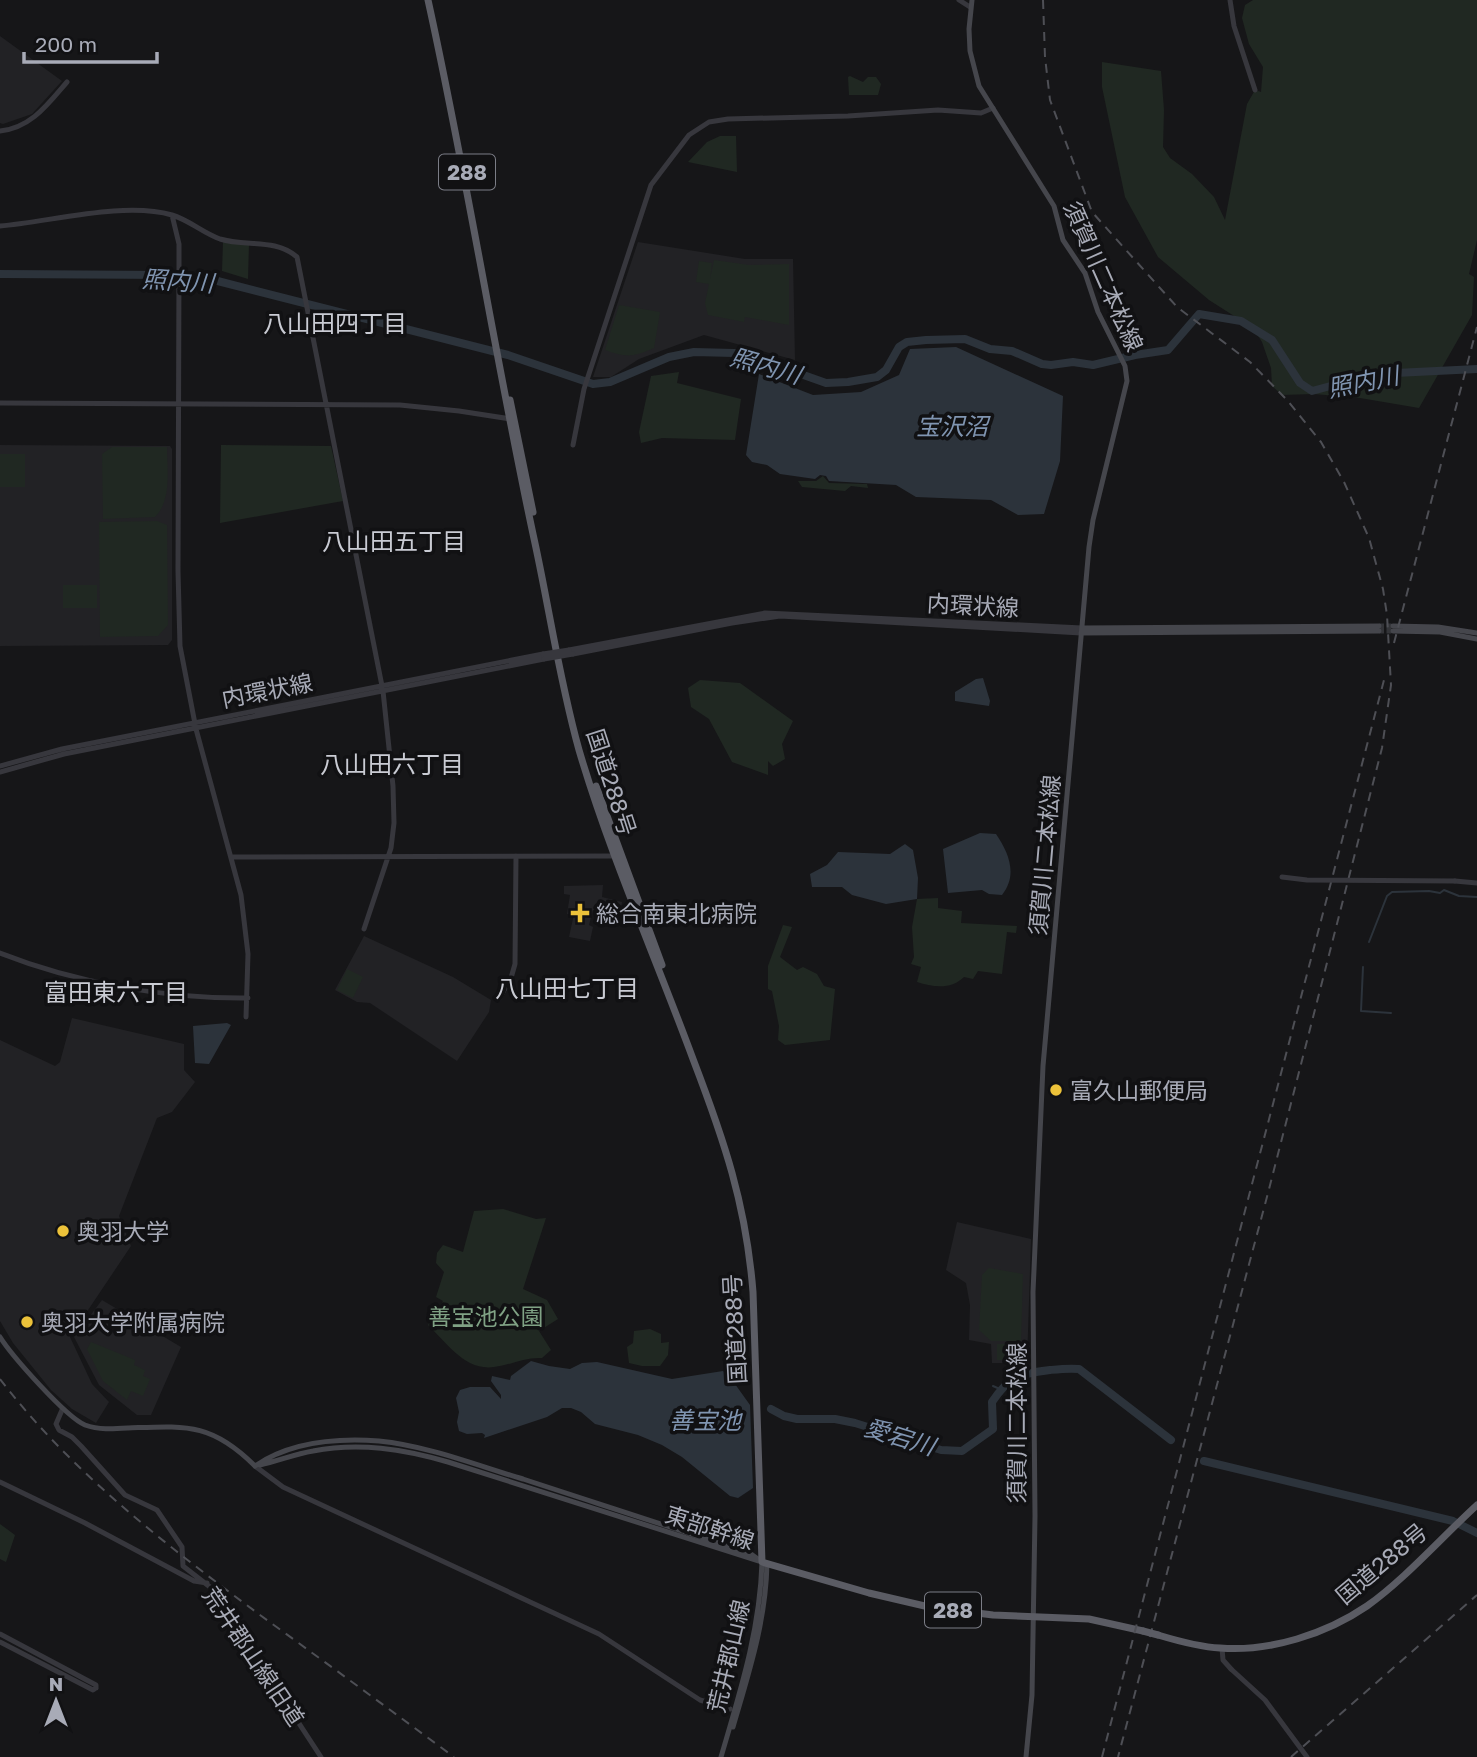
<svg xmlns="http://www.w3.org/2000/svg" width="1477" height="1757" viewBox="0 0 1477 1757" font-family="'Golos Text','Noto Sans JP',sans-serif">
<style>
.built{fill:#222225}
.green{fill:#202822}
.water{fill:#2c333b}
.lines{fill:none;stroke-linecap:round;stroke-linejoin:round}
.stream{stroke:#2c333b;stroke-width:2}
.river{stroke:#2c333b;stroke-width:8}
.secondary-tunnel{stroke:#333438;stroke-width:5;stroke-dasharray:5 2.5;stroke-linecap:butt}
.tertiary{stroke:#37373d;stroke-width:5}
.secondary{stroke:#45464c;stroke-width:5}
.trunk{stroke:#5b5c64;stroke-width:7}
.rail{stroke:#4e4f55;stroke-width:2;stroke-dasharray:9 7;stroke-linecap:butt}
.tertiary-bridge{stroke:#37373d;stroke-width:5}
.trunk-bridge{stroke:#5b5c64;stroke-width:7}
.poi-dot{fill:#ecc23a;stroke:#111113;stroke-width:2.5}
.labels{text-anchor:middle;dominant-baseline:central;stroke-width:7;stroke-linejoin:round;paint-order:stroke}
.shield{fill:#111113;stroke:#7b7d86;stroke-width:2}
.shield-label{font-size:21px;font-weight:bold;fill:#a8abb7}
.street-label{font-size:23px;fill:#a8abb7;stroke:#111113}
.poi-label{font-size:23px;fill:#a8abb7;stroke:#111113;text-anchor:start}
.park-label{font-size:23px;fill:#80a285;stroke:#111113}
.water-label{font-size:24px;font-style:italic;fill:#8095b1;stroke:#111113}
.neighbourhood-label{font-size:24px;fill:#c9cbd3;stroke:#111113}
</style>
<rect width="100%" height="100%" fill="#161618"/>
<path class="built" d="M0,36L62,81L32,114L3,124L0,123Z
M638,242L745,259H793L795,360L704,335L639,359L611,377H593Z
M0,445L170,446L172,449V640L168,645L0,646Z
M603,885L602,897L622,902L619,920L605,917V912L593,910L589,925L593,927L590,941L569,937L574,914H567L570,895L564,894V886Z
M364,936L453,977L491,1000L489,1012L457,1061L370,1003L357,1002L335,990Z
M72,1018L184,1044V1070L195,1082L172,1112L157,1118L119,1216L131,1246L70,1337L92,1384L109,1402L96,1423L72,1409L51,1390L13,1343L0,1321V1040L55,1066L60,1062Z
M957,1222L1031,1239L1027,1363H992L991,1344L969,1340L970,1305L966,1283L946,1270Z
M102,1300L181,1347L151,1415H137L99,1385L74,1337Z"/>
<path class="green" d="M1253,0H1477V240L1469,274L1474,277L1472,315L1419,408L1360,398L1314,394L1282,395L1272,386L1271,368L1262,342L1253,328L1209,300L1158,257L1125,197L1102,87V62L1161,71L1164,110L1163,147L1170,158L1192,174L1214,197L1225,220L1247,104L1255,90L1261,92L1263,67L1249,44L1242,18L1245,5Z
M850,76L863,82L868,77H876L881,84L878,95H849L848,77Z
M720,136H736L737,172L688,162L707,142Z
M223,242L249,244L248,279L222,271Z
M714,260L749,265L789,264V325L745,317L744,322L708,315L705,303L709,284L696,282L699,261L712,263L710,279Z
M619,305L660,312L654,348C633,357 627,358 605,350Z
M679,372L677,383L741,399L735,440L662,438L641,443L639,432L651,376Z
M221,445L331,446L343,501L220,523Z
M112,447H167C167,470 172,500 155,517L103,519L102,454Z
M0,454H25V487H0Z
M823,476L829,483L867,484L868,488L851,486L845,491L802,487L798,481H816Z
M157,521L167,525L168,625L158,636L100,637L99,522Z
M63,585H97V608H63Z
M700,680L740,683L793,721L782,744L785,759L773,766L768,761V775L732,762L709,719L691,707L688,688Z
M938,898V908L962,911L961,923L1017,926L1016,933L1007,932L1002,974L978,971L973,979L964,977C951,990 933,987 917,982L921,967L911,964L914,957L912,927L917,899Z
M783,925L792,927L780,957L797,970L803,967L817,974L824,986L835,989L830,1040L785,1045L778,1040L779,1026L772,991L768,989V966Z
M347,969L363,977L353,998L337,990Z
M503,1209L536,1219L546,1218L523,1289L547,1300L558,1319L539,1331L551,1350L542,1358C525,1357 511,1365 494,1367C465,1371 447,1343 428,1325L443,1301L436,1297L444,1272L436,1263L437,1253L443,1245L463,1252L474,1211Z
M989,1268L1023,1274L1021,1341H991L979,1330L982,1275Z
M650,1329L661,1334V1343L669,1342L668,1355L660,1366H642L629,1363L627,1347L633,1343L634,1331Z
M91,1342L135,1360L134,1365L145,1370L143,1376L150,1379L143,1396L131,1391L127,1400L103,1381L87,1349Z
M997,1344H1021V1360H997Z
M0,1524L15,1535L6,1562L0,1559Z"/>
<path class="water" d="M956,347L1063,396L1060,461L1044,514L1018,515L991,500L916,497L896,485L829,481L826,476L820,475L815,479L780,474L767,465L752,462L746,455L759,374L813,395L861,392L899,375L910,349Z
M983,678L990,701L989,706L955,701V692L976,679Z
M980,833L996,834C1009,853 1018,875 1002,895L989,894L982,890L948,893L943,849Z
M905,844L913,850L918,878L917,899L886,904L852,895L842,887H812L810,874L827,865L838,852L890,854Z
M227,1023L231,1025L209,1064L195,1063L193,1026Z
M531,1361L549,1366L570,1369L582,1363L597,1362L672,1379L723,1371L730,1377L750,1405L753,1488L738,1498L730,1496L682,1457L662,1445L638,1435L595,1424L581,1412L571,1408H562L547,1417L484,1438L485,1435L482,1433L467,1434L459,1431L457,1422L459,1412L456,1398L460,1390L470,1387H490L501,1399V1395L491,1381L492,1376L510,1380L511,1376Z"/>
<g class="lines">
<path class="stream" d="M1369,942L1387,896L1392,892L1429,891L1440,893L1444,890L1459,896L1477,897
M1363,967L1361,1011L1391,1013
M993,1386L1002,1390"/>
<path class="river" d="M0,274L172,275L202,277L508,355L593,384L610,382L669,357L694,352L734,353L756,358L826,383L848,382L877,377L886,370L899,347L907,342L926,340L965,339L990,349L1012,351L1042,364L1051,365L1073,362L1093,365L1135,355L1168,350L1199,314L1241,321L1272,340L1300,383L1312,391L1375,374L1477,369
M771,1409L784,1416L797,1419H835L855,1423L941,1450L962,1451L993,1429L992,1402C1010,1375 1021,1374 1050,1370C1060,1369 1069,1368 1079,1369L1171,1440
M1204,1461L1453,1521L1477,1533"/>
<path class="secondary-tunnel" d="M1379,626H1393
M1379,631H1393"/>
<path class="tertiary" d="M959,0L970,7
M1230,0L1234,26L1255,90
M0,131C31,128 48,104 67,82
M172,215L179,244V268L178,571L180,646L196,729L241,895L248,954L246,1017
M0,226C49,222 124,201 172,215C189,220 203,233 220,239C246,247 275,238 297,257L383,691L393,786L394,823L391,848L364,929
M0,403L400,405L459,411L511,419
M573,445L584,389L651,185L689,135L709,122L728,119L848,116L938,110L981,113L993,108
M569,650L765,613L1082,628
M573,654L732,623L780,616L1081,633
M0,766L62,749L543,654
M0,772L64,754L544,659
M231,857L616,856
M1455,881L1477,883
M0,953C76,983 167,999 248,998
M499,999L511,978L515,964L516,856
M62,1410L56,1424L59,1430L72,1437L81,1446L125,1495L157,1510L182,1547L183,1566L210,1587L321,1757
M255,1466L283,1487L599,1634L700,1700L730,1709
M0,1482L85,1523L194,1581L207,1583
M0,1634L96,1685V1688
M0,1642L93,1690L96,1688
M1222,1648L1223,1660L1231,1669"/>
<path class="secondary" d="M972,0L969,29L970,51L979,86L1054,206L1063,240L1085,273L1098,312L1125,366L1127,381L1093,520L1089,547L1043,1066L1033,1292L1035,1516L1032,1695L1026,1757
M1393,626L1438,627L1477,633
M1082,628L1379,626
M1393,631L1440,632L1477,639
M1081,633L1379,631
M0,1337C12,1356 66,1417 85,1425C99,1430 113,1429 128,1428C185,1426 211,1422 255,1466
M260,1465C278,1461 295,1454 313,1451C359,1442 403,1449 448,1462L759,1561
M255,1466C290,1442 338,1438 379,1441C428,1446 476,1465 523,1479C599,1504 675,1528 751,1554L762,1562
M733,1727C749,1672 766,1621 767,1563
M721,1757C740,1692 760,1630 762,1562"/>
<path class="trunk" d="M428,0C467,177 495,356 533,534C549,606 559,679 579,750C610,855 655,956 693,1059C724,1140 746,1204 753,1292L762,1562L869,1593L929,1607L993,1615L1089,1619L1143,1631
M510,400L533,512
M596,786L662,965
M1158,1635C1178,1641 1199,1647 1220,1648C1270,1652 1326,1634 1367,1606C1405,1579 1442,1537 1477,1505"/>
<path class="rail" d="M1043,0L1045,57L1050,100L1092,212L1177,307L1250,362L1287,400L1321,442L1344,482L1369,538L1383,589L1387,615L1391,685L1382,748L1268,1193L1118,1757
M1394,643L1477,327
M0,1379C71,1472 166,1545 260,1615C325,1662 389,1709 454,1757
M1102,1757L1384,680
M1291,1757L1477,1595"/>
<path class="tertiary-bridge" d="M543,654L569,650
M544,659L573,654
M1282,877L1307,880L1455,881
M1231,1669L1265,1700L1307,1757"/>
<path class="trunk-bridge" d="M1143,1631L1158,1635"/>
</g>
<g class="poi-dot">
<path d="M576.5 902.5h7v7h7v7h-7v7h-7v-7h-7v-7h7z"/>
<circle cx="1056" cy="1090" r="7"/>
<circle cx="63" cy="1231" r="7"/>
<circle cx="27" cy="1322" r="7"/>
</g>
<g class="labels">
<g class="shield">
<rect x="439" y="154.5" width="56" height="35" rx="5"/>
<rect x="925" y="1592.5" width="56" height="35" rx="5"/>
</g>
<g class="shield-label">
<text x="467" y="172">288</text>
<text x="953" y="1610">288</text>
</g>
<g class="street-label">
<text transform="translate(1104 276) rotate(66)">須賀川二本松線</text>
<text transform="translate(973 605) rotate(3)">内環状線</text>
<text transform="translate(267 690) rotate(-11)">内環状線</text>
<text transform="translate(612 782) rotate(72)">国道288号</text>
<text transform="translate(1044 855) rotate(-85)">須賀川二本松線</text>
<text transform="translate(734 1329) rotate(-93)">国道288号</text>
<text transform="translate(1016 1423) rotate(-90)">須賀川二本松線</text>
<text transform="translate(710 1527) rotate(18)">東部幹線</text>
<text transform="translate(1381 1563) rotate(-40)">国道288号</text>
<text transform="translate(254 1656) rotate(56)">荒井郡山線旧道</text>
<text transform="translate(728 1656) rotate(-77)">荒井郡山線</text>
</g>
<g class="poi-label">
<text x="596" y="913">総合南東北病院</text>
<text x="1070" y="1090">富久山郵便局</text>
<text x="77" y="1231">奥羽大学</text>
<text x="41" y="1322">奥羽大学附属病院</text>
</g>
<g class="park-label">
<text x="486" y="1316">善宝池公園</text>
</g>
<g class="water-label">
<text transform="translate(178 280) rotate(4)">照内川</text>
<text transform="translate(766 365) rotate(16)">照内川</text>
<text transform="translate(1363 381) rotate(-11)">照内川</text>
<text x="952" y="425">宝沢沼</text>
<text x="705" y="1419">善宝池</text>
<text transform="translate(900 1436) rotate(17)">愛宕川</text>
</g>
<g class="neighbourhood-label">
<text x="335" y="322">八山田四丁目</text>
<text x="394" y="540">八山田五丁目</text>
<text x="392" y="763">八山田六丁目</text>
<text x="567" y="987">八山田七丁目</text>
<text x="116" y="991">富田東六丁目</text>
</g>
</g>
<g transform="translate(56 1701)" stroke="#111113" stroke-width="5" paint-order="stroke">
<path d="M0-5L12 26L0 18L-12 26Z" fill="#a8abb7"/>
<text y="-10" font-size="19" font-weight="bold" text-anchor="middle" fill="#a8abb7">N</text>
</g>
<path d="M24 52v10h133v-10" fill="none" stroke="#a8abb7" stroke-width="3.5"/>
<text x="35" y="52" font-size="21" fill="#a8abb7" stroke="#111113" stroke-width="5" paint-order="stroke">200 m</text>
</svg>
